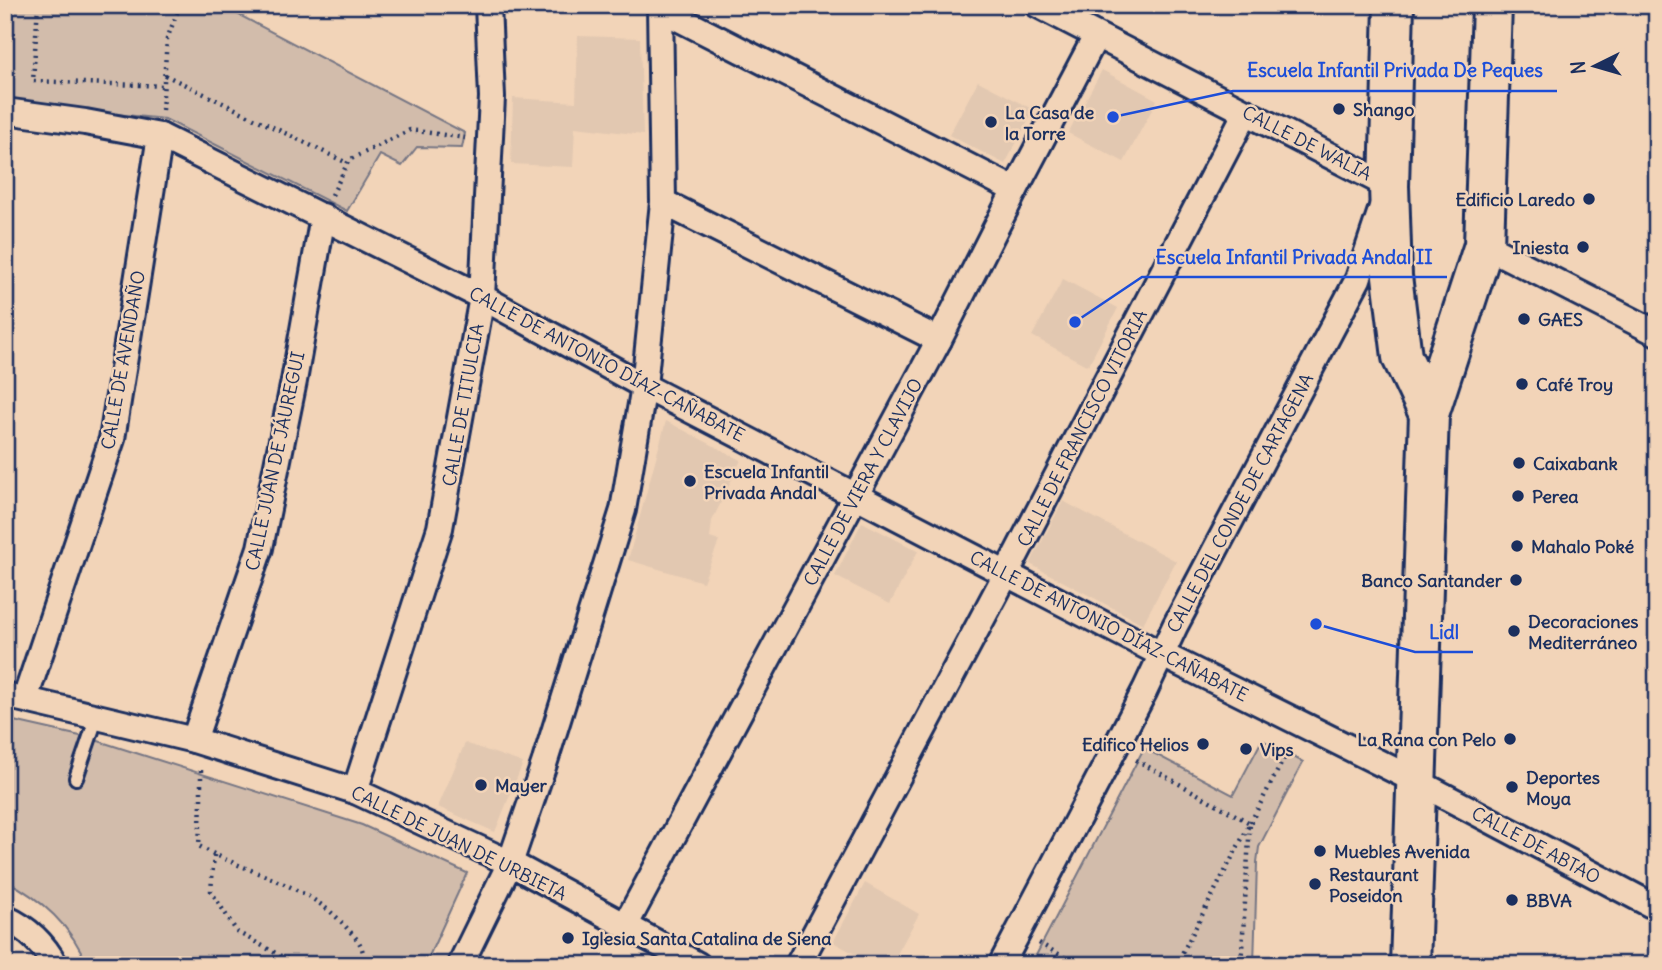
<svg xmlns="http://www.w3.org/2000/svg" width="1662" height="970" viewBox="0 0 1662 970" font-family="Delius,sans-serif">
  <rect width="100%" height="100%" fill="#f2d4b8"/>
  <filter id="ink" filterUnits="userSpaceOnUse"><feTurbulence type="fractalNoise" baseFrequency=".0143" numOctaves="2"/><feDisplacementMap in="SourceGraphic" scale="14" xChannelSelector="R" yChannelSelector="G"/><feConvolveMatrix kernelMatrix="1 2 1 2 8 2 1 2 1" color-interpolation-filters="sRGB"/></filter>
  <g filter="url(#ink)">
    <!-- built -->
    <g fill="#e2c8b1">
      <polygon points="578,36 640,38 643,135 575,127 573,167 511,164 513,98 576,102"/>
      <polygon points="1102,70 1157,100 1124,162 1068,133"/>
      <polygon points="978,81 1034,110 1005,164 949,135"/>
      <polygon points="1063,279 1118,308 1088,366 1032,336"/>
      <polygon points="666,421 741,460 712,521 710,538 719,541 703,582 628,560"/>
      <polygon points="1063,501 1176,561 1143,624 1030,564"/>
      <polygon points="862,522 918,551 890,604 835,576"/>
      <polygon points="465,743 523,763 495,832 438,807"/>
      <polygon points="865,883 919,914 891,965 875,965 833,942"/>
    </g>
    <!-- green -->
    <g fill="#d2bcab" stroke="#767684" stroke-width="2">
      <polygon points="5,5 220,5 465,133 462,148 417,147 402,166 380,155 347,211 165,119 5,103"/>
      <path d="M 5,719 L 89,738 L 362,825 L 467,873 L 425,965 L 87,965 C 73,927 40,898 5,880 Z"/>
      <polygon points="1262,740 1303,762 1259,847 1257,862 1254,965 1031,965 1144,748 1233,795"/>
    </g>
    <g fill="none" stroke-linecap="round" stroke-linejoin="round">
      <defs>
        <polyline id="lane" points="76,778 97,716"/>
        <g id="street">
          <polyline points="660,9 1015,190"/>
          <polyline points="5,111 85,122 160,136 482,297 644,386 1161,654 1416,781 1657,908"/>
          <polyline points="663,202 939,340"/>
          <polyline points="1484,245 1657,333"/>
          <polyline points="5,695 194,740 355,791 510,863 698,965"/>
          <polyline points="25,699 112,439 160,136"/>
          <polyline points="194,740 260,548 294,381 323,216"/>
          <polyline points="355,791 440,528 482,297 492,97 488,5"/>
          <path d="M 5,918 C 27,928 44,944 55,965"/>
          <polyline points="625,926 939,340 1015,190 1096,36"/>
          <polyline points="460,965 510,863 545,761 623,510 644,386 663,202 660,5"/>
          <polyline points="798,965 1006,574 1246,112"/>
          <polyline points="1001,965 1115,748 1145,690 1175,626 1358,279 1389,186 1038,5"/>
        </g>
        <g id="primary">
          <polyline points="1394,5 1389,186 1392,276 1402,357 1429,414"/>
          <polyline points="1410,965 1429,414 1484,245 1492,5"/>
        </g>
      </defs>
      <!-- lane casing -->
      <use href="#lane" stroke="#1b2f5e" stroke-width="18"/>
      <!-- street casing -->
      <use href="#street" stroke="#1b2f5e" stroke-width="30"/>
      <!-- primary casing -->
      <use href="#primary" stroke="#1b2f5e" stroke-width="44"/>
      <!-- path -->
      <g stroke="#1b2f5e" stroke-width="4.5" stroke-dasharray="2 5" stroke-linecap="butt">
        <polyline points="38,5 33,81 165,86"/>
        <polyline points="165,75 347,163"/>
        <polyline points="162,110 167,39 180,5"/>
        <polyline points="332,195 349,160 410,130 465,138"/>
        <polyline points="1136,760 1250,823 1241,965"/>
        <path d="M 201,770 L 201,803 L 199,846 C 247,874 308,883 346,927 C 350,932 357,938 360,944 C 363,950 364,958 367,965"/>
        <polyline points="214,855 211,891 237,932 281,956 301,965"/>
        <polyline points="1039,943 1078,965"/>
        <polyline points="1176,965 1290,747"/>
      </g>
      <!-- lane -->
      <use href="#lane" stroke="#f2d4b8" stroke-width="12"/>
      <!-- street -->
      <use href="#street" stroke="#f2d4b8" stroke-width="24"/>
      <!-- primary -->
      <use href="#primary" stroke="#f2d4b8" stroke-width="38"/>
    </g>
  </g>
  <!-- markers -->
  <g fill="#1b2f5e" stroke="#f2d4b8" stroke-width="2.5">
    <circle cx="1339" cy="109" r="7"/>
    <circle cx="991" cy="122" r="7"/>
    <circle cx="1589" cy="199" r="7"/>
    <circle cx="1583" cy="247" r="7"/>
    <circle cx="1524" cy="319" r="7"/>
    <circle cx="1522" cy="384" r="7"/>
    <circle cx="1519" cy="463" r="7"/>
    <circle cx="690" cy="481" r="7"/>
    <circle cx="1518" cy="496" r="7"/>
    <circle cx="1517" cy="546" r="7"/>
    <circle cx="1516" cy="580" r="7"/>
    <circle cx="1514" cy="631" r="7"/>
    <circle cx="1510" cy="739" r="7"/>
    <circle cx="1203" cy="744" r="7"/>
    <circle cx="1246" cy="749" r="7"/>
    <circle cx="481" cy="785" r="7"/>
    <circle cx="1512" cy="787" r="7"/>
    <circle cx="1320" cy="851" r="7"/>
    <circle cx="1315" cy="884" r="7"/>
    <circle cx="1512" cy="900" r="7"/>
    <circle cx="568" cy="938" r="7"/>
  </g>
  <g text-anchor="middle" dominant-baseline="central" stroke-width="5" stroke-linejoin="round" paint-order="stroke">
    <!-- poi labels -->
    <g font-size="18" font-weight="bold" fill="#1b2f5e" stroke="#f2d4b8" text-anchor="start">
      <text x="1353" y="109">Shango</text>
      <text x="1005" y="112">La Casa de<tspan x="1005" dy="21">la Torre</tspan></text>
      <text x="1575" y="199" text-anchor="end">Edificio Laredo</text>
      <text x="1569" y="247" text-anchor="end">Iniesta</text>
      <text x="1538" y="319">GAES</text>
      <text x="1536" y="384">Café Troy</text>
      <text x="1533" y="463">Caixabank</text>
      <text x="704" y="471">Escuela Infantil<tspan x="704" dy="21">Privada Andal</tspan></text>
      <text x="1532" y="496">Perea</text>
      <text x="1531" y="546">Mahalo Poké</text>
      <text x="1502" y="580" text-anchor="end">Banco Santander</text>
      <text x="1528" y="621">Decoraciones<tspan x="1528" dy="21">Mediterráneo</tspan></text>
      <text x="1496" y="739" text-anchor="end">La Rana con Pelo</text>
      <text x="1189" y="744" text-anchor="end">Edifico Helios</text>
      <text x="1260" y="749">Vips</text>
      <text x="1526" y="777">Deportes<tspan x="1526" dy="21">Moya</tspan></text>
      <text x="495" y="785">Mayer</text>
      <text x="1334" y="851">Muebles Avenida</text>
      <text x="1329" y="874">Restaurant<tspan x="1329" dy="21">Poseidon</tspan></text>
      <text x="1526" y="900">BBVA</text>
      <text x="582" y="938">Iglesia Santa Catalina de Siena</text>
    </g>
    <!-- street labels -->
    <g font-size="18" fill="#1b2f5e" stroke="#f2d4b8">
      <text transform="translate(1307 143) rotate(27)">CALLE DE WALIA</text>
      <text transform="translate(123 360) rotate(-80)">CALLE DE AVENDAÑO</text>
      <text transform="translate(607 364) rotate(28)">CALLE DE ANTONIO DÍAZ-CAÑABATE</text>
      <text transform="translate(463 405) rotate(-80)">CALLE DE TITULCIA</text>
      <text transform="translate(1082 428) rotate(-63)">CALLE DE FRANCISCO VITORIA</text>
      <text transform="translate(275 461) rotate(-78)">CALLE JUAN DE JÁUREGUI</text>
      <text transform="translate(863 482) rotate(-62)">CALLE DE VIERA Y CLAVIJO</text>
      <text transform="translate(1240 503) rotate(-62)">CALLE DEL CONDE DE CARTAGENA</text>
      <text transform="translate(1109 626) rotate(27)">CALLE DE ANTONIO DÍAZ-CAÑABATE</text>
      <text transform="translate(459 843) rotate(26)">CALLE DE JUAN DE URBIETA</text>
      <text transform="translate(1536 845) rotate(28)">CALLE DE ABTAO</text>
    </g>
  </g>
  <!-- callouts -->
  <path fill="none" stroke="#1d4ed8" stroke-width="2.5" d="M1113 117L1233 91H1557M1075 322L1142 277H1447M1316 624L1415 652H1473"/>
  <g fill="#1d4ed8" stroke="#f2d4b8" stroke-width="2.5">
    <circle cx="1113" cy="117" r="7"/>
    <circle cx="1075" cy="322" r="7"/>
    <circle cx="1316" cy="624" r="7"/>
  </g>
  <g font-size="19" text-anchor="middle" font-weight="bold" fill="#1d4ed8" stroke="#f2d4b8" stroke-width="5" stroke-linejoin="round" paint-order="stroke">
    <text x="1395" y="77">Escuela Infantil Privada De Peques</text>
    <text x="1294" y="264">Escuela Infantil Privada Andal II</text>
    <text x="1444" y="639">Lidl</text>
  </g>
  <!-- margin -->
  <rect width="1662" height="970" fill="none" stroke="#f2d4b8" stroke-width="28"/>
  <rect x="14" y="14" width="1634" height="942" fill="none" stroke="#1b2f5e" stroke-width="2.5" filter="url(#ink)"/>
  <!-- north arrow -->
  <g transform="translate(1595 66) rotate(265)" stroke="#f2d4b8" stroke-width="5" paint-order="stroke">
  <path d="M0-5L12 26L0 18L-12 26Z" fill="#1b2f5e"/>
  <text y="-10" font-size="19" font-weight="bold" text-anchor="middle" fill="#1b2f5e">N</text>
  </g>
</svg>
